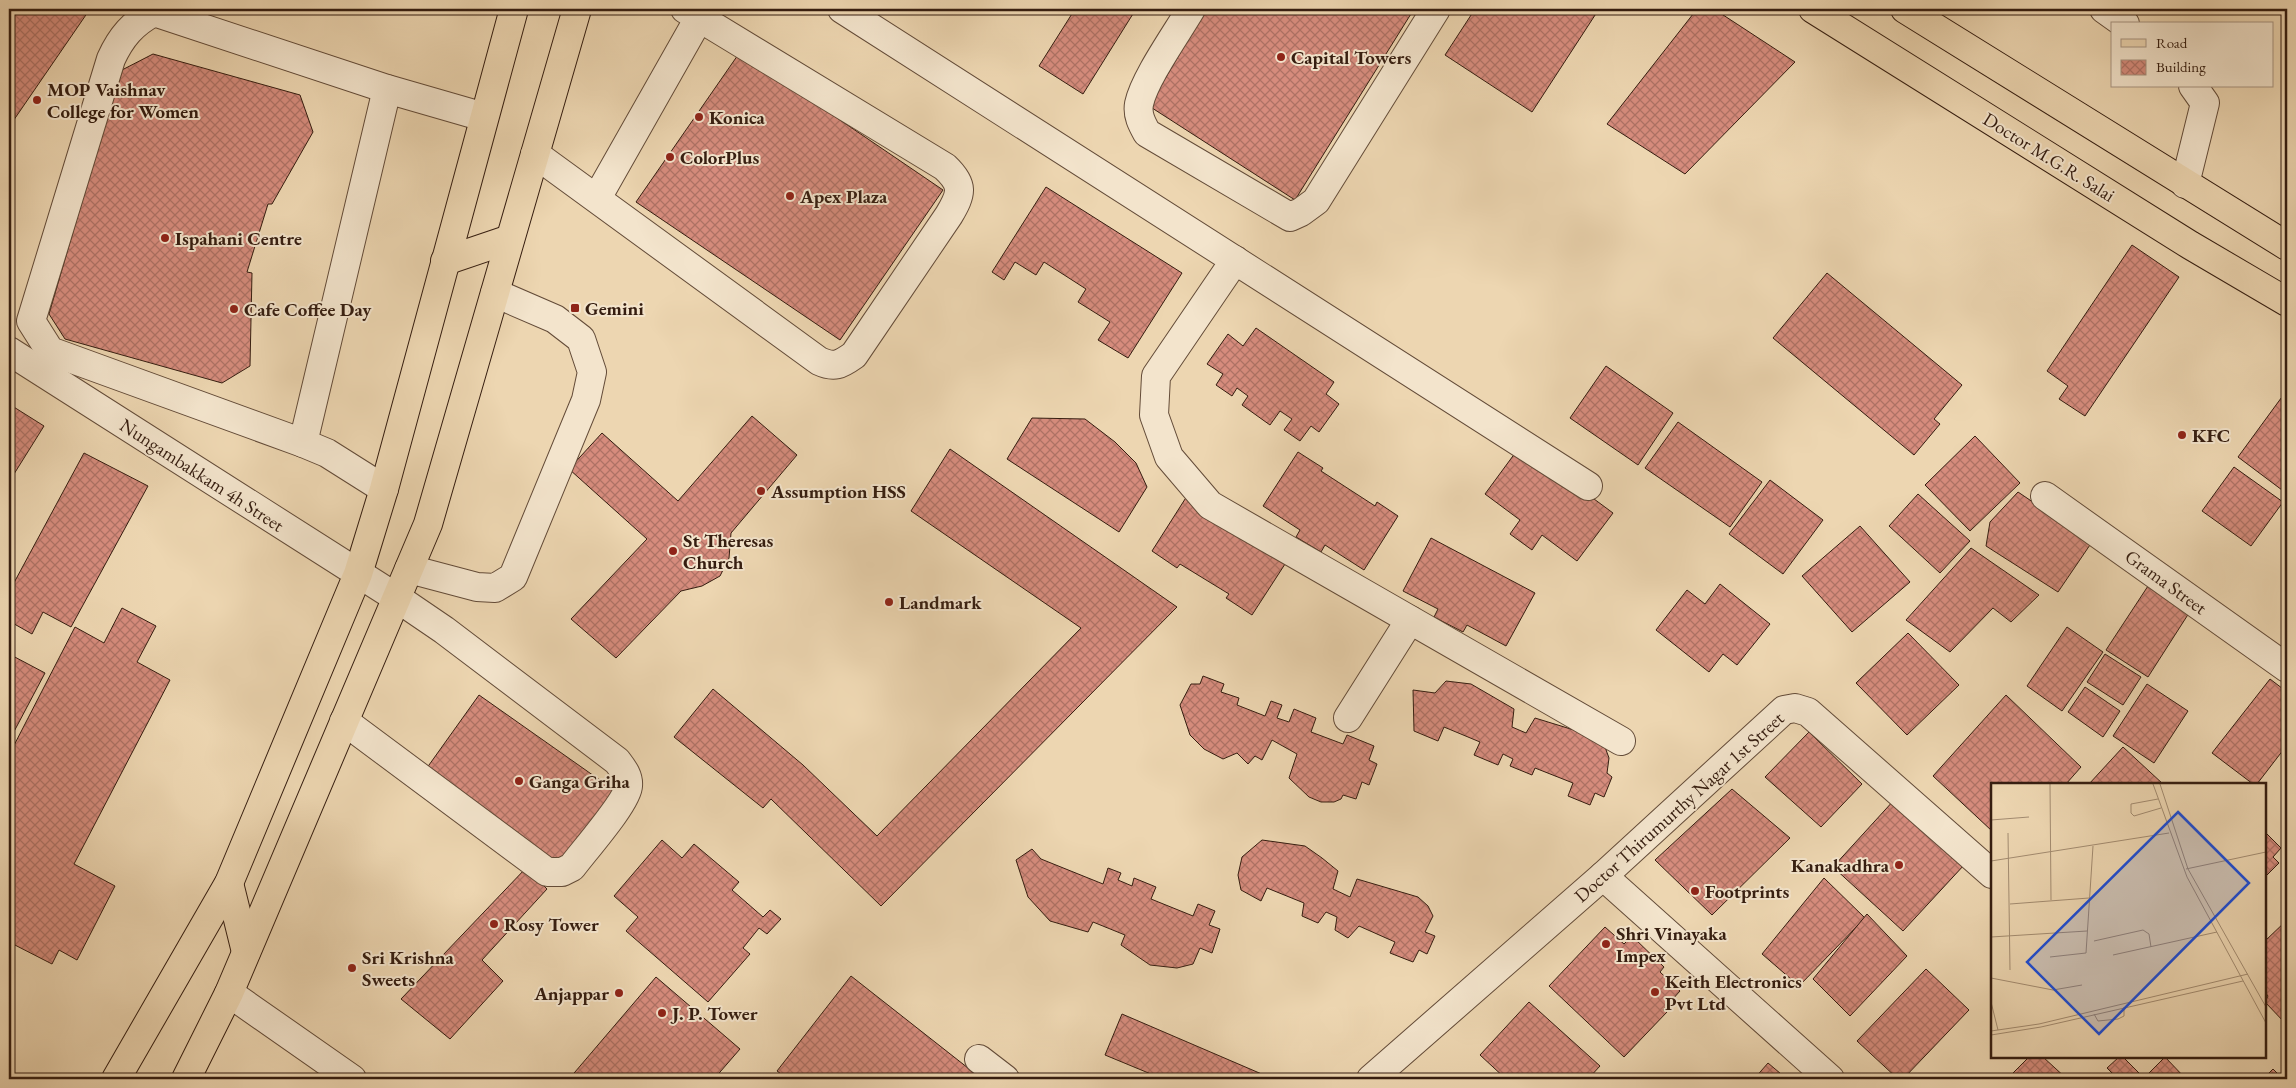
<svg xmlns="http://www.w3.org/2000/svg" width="2296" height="1088" viewBox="0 0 2296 1088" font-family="'EB Garamond',serif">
  <defs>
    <pattern id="building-cross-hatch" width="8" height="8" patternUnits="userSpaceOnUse" patternTransform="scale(1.25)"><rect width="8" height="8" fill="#d68c7d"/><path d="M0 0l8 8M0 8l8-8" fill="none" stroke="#ae7265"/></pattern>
  </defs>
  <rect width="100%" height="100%" fill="#edd6b1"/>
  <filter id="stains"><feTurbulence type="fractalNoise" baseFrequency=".004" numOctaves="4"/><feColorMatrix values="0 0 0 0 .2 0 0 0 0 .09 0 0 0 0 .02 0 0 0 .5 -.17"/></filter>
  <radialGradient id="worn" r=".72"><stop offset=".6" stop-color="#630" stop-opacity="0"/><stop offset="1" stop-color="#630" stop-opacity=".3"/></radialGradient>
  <!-- building -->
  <g fill="url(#building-cross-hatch)" stroke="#351d10">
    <polygon points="9,9 90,9 9,127"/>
    <polygon points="1075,9 1136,9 1083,94 1039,66"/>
    <polygon points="1206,9 1414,9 1295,200 1149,106"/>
    <polygon points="1475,9 1599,9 1532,112 1445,55"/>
    <polygon points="1697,9 1714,9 1795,62 1685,174 1607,124"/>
    <polygon points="2272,9 2287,9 2287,18"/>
    <polygon points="740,52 943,190 840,340 636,202"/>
    <polygon points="153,54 300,95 313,132 272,204 268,204 247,272 252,273 250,366 222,383 65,339 49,314 120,71"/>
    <polygon points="1046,187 1182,273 1128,358 1098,340 1110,322 1078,302 1086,289 1044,262 1036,275 1015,262 1004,280 992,272"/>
    <polygon points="2132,245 2179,277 2085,416 2059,399 2068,386 2047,371"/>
    <polygon points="1827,273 1962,385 1934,419 1940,424 1914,455 1773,338"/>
    <polygon points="1256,328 1334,382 1326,394 1339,404 1319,432 1311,426 1300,441 1284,430 1292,419 1280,411 1270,425 1242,405 1248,396 1237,388 1232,396 1216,385 1223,374 1207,364 1228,334 1243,346"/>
    <polygon points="1606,366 1673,413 1638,465 1570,418"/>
    <polygon points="2287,390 2287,483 2282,490 2238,457"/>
    <polygon points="9,404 44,426 9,482"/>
    <polygon points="752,416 797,455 731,533 729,558 720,576 702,586 681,591 616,658 571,619 647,539 569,469 602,433 678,501"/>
    <polygon points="1032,418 1085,419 1115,442 1136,463 1147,487 1119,532 1007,459"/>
    <polygon points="1678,422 1762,482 1730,527 1645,468"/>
    <polygon points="1975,436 2020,483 1970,531 1925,485"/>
    <polygon points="1521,445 1613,513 1577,561 1542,535 1532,550 1510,534 1520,520 1485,494"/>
    <polygon points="950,449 1177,607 881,906 771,799 763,808 674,737 713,689 803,765 877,836 1081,628 911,511"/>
    <polygon points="1298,452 1323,468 1321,471 1375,506 1377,502 1398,516 1364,570 1325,545 1321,552 1296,537 1300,530 1263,506"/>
    <polygon points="84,453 148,486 71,627 43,612 32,634 9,621 9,592"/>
    <polygon points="2234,467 2283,502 2251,546 2202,511"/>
    <polygon points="1770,480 1823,520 1783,574 1729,534"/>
    <polygon points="2018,492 2092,542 2058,592 1986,546 1990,522"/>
    <polygon points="1918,494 1970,541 1940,573 1889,526"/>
    <polygon points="1187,496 1287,561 1252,615 1226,598 1229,594 1180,564 1177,568 1152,551"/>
    <polygon points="1860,526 1910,582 1852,632 1802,576"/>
    <polygon points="1431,538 1535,593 1506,646 1467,625 1463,632 1434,617 1438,609 1403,591"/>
    <polygon points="1971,548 2039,595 2011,622 1993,608 1950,652 1906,620"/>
    <polygon points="1720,584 1770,624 1737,665 1723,654 1709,672 1656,630 1687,590 1705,604"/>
    <polygon points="2148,586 2189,613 2148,677 2106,650"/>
    <polygon points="122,608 156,626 137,662 170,680 74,864 115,886 77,960 59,950 52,964 9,942 9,755 75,627 104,643"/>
    <polygon points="2067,627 2103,652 2062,711 2027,686"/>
    <polygon points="1908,633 1959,685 1907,735 1856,683"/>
    <polygon points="2105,654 2141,677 2123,705 2087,682"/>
    <polygon points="11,655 45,673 9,741 9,659"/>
    <polygon points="1203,676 1224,684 1221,692 1239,698 1237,705 1265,716 1271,701 1282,705 1277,718 1289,722 1294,709 1316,718 1311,732 1343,744 1347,735 1374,746 1369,760 1377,764 1369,785 1362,782 1356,799 1343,795 1341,799 1334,802 1321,802 1309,797 1289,778 1297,754 1272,740 1262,760 1255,756 1248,764 1237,753 1223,759 1204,749 1190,735 1180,705 1191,684 1200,684"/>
    <polygon points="2270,679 2287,692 2287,745 2257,784 2253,784 2212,753"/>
    <polygon points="1446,681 1471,684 1514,709 1512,727 1526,733 1535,718 1574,730 1605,747 1609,758 1607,773 1612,777 1604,797 1595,793 1590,805 1568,796 1573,783 1535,768 1532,775 1510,766 1513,759 1503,754 1498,765 1474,755 1480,742 1444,727 1438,741 1414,731 1413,690 1435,693"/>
    <polygon points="2147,684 2188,711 2154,763 2113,736"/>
    <polygon points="2085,687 2120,711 2103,737 2068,712"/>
    <polygon points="479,695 614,790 559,867 424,772"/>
    <polygon points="2006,695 2081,767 2066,784 1992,784 1992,831 1933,776"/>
    <polygon points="1809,732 1862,784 1821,827 1765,777"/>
    <polygon points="2123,747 2163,784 2089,784"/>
    <polygon points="1732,789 1790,838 1712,915 1655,860"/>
    <polygon points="1895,799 1965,864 1903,931 1833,867"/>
    <polygon points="2265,832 2281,848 2273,857 2279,863 2265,877"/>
    <polygon points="662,840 682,858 694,844 739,882 732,890 763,917 770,910 781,919 767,934 759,928 743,948 750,954 708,1002 626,931 638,917 614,896"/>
    <polygon points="1262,840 1305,846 1322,858 1338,871 1333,889 1350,897 1357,879 1418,897 1428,906 1433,916 1425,932 1435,936 1427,954 1419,950 1413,962 1390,953 1395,942 1359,926 1348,938 1335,930 1337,917 1326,912 1318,923 1302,916 1304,903 1267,888 1261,901 1241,890 1238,875 1242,857"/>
    <polygon points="1032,849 1041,859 1103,884 1108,868 1121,873 1118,880 1132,886 1134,878 1156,887 1151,899 1193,916 1198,904 1215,911 1209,925 1220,929 1212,953 1200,948 1193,964 1177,968 1150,965 1121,945 1125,935 1093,922 1088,932 1050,921 1028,897 1016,860"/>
    <polygon points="526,868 547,889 482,960 503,981 450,1039 401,999"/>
    <polygon points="1824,878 1865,918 1799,986 1762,954"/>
    <polygon points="1867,914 1907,956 1850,1016 1813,979"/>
    <polygon points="2287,920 2287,1021 2285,1023 2265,1002 2268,996 2265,992 2265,941"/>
    <polygon points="1605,927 1624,944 1632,936 1664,967 1660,972 1680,991 1663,1010 1667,1012 1624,1057 1549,986"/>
    <polygon points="1926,969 1969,1010 1903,1079 1898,1079 1857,1041"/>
    <polygon points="851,976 982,1079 788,1079 777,1071"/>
    <polygon points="656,977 740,1049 714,1079 569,1079"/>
    <polygon points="1529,1002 1600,1066 1588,1079 1506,1079 1480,1055"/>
    <polygon points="1122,1014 1264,1075 1262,1079 1163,1079 1105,1055"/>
    <polygon points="2029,1057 2043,1057 2067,1079 2007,1079"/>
    <polygon points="2119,1057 2123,1057 2144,1078 2165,1057 2186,1079 2118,1079 2107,1068"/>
    <polygon points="1768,1063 1787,1079 1754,1079"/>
    <polygon points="2273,1069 2283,1079 2263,1079"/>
  </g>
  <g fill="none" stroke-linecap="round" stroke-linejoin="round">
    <defs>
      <g id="minor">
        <polyline points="842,9 1588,486"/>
        <path d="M 1191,9 C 1177,33 1144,79 1139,104 C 1137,115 1142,124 1147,133 L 1290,217 L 1301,212 L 1316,201 L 1436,9"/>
        <polyline points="2104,9 2125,24"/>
        <path d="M 535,154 L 819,361 C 834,368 840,365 854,355 L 949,215 C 962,193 964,185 945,167 L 685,9"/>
        <polyline points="2185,184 2205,103 2193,86"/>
        <polyline points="597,198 699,18"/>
        <polyline points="1235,260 1156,376 1154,415 1169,457 1210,505 1621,741"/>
        <path d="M 9,351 L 397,598 L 444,630 L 617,761 C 623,769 629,776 628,786 C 628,801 583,852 572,867 L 562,872 L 547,872 L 344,721"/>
        <path d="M 303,443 L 50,351 L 31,321 L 111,59 C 121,37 133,23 154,12 L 387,89 L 484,117"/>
        <polyline points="384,489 327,453 303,443 387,89"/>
        <polyline points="2045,496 2287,668"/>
        <polyline points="409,569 477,587 495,588 513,577 586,400 592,372 581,339 555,319 495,293"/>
        <polyline points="1348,718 1410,620"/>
        <polyline points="1603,876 1830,1079"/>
        <polyline points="229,993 352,1079"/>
        <polyline points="979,1059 1005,1079"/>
        <polyline points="1371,1079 1603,876 1784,710 1795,708 1808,712 1992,874"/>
      </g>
      <g id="major">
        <polyline points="1813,9 2190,245 2287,302"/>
        <polyline points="1905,9 2287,246"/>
        <polyline points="445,261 510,239"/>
        <polyline points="229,883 246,952"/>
        <polyline points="116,1079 229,883 358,574 384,489 514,9"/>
        <polyline points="186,1079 229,993 428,524 577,9"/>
      </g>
    </defs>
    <!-- minor casing -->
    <use href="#minor" stroke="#634b38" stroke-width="30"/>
    <!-- major casing -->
    <use href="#major" stroke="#351d10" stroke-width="30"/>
    <!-- minor -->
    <use href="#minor" stroke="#f3e4cc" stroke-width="28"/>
    <!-- major -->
    <use href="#major" stroke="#edd6b1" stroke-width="28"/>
  </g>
  <!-- markers -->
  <g fill="#8f2418" stroke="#f3e4cc" stroke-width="2">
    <circle cx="1281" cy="57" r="5"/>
    <circle cx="37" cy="100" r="5"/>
    <circle cx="699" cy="117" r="5"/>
    <circle cx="670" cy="157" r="5"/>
    <circle cx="790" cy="196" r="5"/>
    <circle cx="165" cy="238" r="5"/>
    <rect x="570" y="303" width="10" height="10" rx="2.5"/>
    <circle cx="234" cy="309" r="5"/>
    <circle cx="2182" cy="435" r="5"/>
    <circle cx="761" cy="491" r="5"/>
    <circle cx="673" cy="551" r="5"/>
    <circle cx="889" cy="602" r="5"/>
    <circle cx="519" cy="781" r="5"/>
    <circle cx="1899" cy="865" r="5"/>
    <circle cx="1695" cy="891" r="5"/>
    <circle cx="494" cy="924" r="5"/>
    <circle cx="1606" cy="944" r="5"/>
    <circle cx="352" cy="968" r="5"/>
    <circle cx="1655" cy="992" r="5"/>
    <circle cx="619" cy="993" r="5"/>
    <circle cx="662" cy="1013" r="5"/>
  </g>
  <g text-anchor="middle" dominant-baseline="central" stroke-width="4" stroke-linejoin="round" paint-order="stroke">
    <!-- poi labels -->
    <g font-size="19" font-weight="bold" fill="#351d10" stroke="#f3e4cc" text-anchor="start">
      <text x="1291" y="57">Capital Towers</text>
      <text x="47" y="89">MOP Vaishnav<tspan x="47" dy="22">College for Women</tspan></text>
      <text x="709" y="117">Konica</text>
      <text x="680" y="157">ColorPlus</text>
      <text x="800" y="196">Apex Plaza</text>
      <text x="175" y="238">Ispahani Centre</text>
      <text x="585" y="308">Gemini</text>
      <text x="244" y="309">Cafe Coffee Day</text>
      <text x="2192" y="435">KFC</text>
      <text x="771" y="491">Assumption HSS</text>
      <text x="683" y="540">St Theresas<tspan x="683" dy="22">Church</tspan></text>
      <text x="899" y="602">Landmark</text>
      <text x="529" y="781">Ganga Griha</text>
      <text x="1889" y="865" text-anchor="end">Kanakadhra</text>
      <text x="1705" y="891">Footprints</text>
      <text x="504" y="924">Rosy Tower</text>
      <text x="1616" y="933">Shri Vinayaka<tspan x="1616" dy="22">Impex</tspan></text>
      <text x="362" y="957">Sri Krishna<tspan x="362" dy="22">Sweets</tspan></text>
      <text x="1665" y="981">Keith Electronics<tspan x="1665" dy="22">Pvt Ltd</tspan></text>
      <text x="609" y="993" text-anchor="end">Anjappar</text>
      <text x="672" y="1013">J. P. Tower</text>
    </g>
    <!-- street labels -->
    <g font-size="19" fill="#351d10" stroke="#f3e4cc">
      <text transform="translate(2049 157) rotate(32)">Doctor M.G.R. Salai</text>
      <text transform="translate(202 475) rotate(33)">Nungambakkam 4h Street</text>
      <text transform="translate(2166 582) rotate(36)">Grama Street</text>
      <text transform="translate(1679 807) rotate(-42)">Doctor Thirumurthy Nagar 1st Street</text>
    </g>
  </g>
  <!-- overview -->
  <g transform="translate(1991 783)">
    <rect width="275" height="275" fill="#edd6b1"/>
    <path fill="none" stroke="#a38c71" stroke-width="1" d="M 59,1 L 60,117M 162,1 L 196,94 L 275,240M 169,1 L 197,86 L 275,224M 167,16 L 140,21 L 140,30 L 143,33 L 170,25M 0,37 L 38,34M 17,50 L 19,187M 0,78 L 178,50M 195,86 L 275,69M 19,121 L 98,115M 0,154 L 96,148M 103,158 L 152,147 L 158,151 L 160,164M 122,172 L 226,149M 59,174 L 95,170 L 102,63M 0,195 L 62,207 L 91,202M 0,219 L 7,247M 103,231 L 107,238 L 127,236 L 133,233 L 133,224M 0,248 L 48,241 L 257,191M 0,252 L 50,244 L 252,198"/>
    <path fill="#1d4ed8" fill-opacity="0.15" stroke="#1d4ed8" stroke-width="2.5" d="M 187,29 L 258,100 L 108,251 L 36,179 Z"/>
    <rect width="275" height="275" fill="none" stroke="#351d10" stroke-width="2.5"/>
  </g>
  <!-- margin -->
  <rect width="2296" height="1088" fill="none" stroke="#edd6b1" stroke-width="30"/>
  <rect x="10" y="10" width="2276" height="1068" fill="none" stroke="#351d10" stroke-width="2.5"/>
  <rect x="15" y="15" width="2266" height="1058" fill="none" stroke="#351d10"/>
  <!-- legend -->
  <rect x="2111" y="22" width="162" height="65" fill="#f3e4cc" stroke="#a79481"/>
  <rect x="2121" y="39" width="25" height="8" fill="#edd6b1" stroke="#a79481"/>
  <text x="2156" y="48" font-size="15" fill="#351d10">Road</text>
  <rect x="2121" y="60" width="25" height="15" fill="url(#building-cross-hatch)" stroke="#a79481"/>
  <text x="2156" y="72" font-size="15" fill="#351d10">Building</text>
  <rect width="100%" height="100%" filter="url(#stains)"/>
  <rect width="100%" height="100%" fill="url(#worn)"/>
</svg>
